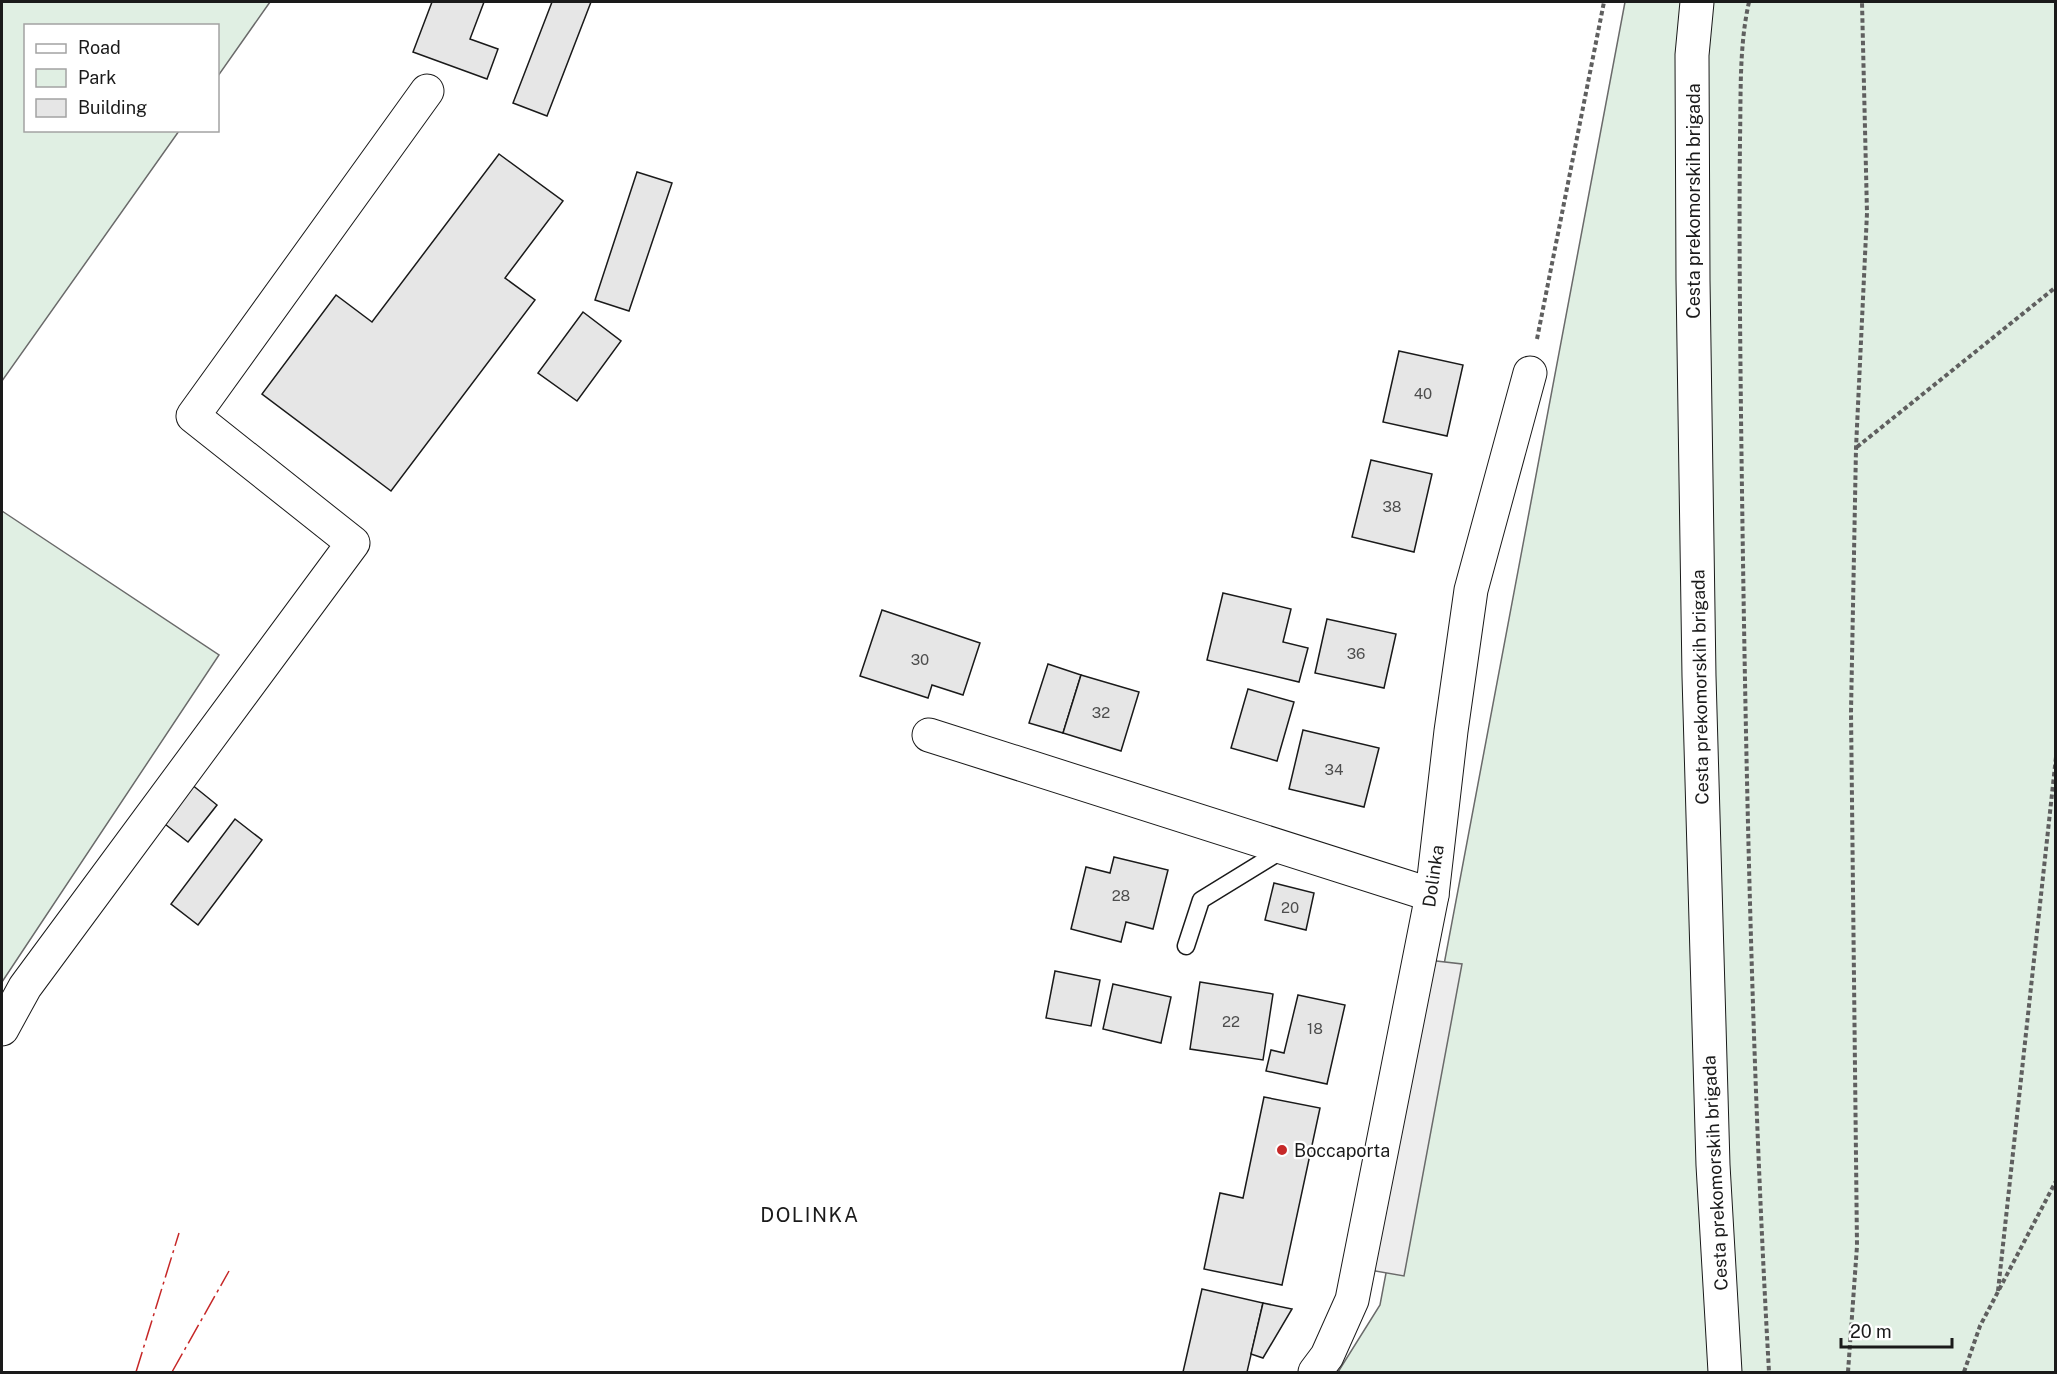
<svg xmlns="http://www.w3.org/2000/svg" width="2057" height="1374" viewBox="0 0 2057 1374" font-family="'Public Sans',sans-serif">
  <rect width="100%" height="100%" fill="#fff"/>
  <!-- green -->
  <g fill="#e0efe3" stroke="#6a6a6a" stroke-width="1.5">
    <polygon points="2,2 270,2 218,76 218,26 26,26 26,130 179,131 2,381"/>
    <polygon points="1625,2 2055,2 2055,1372 1338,1372 1380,1305"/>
    <polygon points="2,511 219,655 2,982"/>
  </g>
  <!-- parking -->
  <polygon fill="#ededed" stroke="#6a6a6a" stroke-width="1.5" points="1419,959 1462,964 1404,1276 1358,1268"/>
  <!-- building -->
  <g fill="#e6e6e6" stroke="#1a1a1a" stroke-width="1.5">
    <polygon points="432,2 484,2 470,39 498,49 487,79 413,52"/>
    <polygon points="552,2 591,2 547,116 513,103"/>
    <polygon points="499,154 563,201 505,278 535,300 391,491 262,394 336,295 372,322"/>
    <polygon points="637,172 672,183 629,311 595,300"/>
    <polygon points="583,312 621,341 577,401 538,373"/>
    <polygon points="1399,351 1463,365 1447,436 1383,422"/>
    <polygon points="1371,460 1432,474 1414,552 1352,537"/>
    <polygon points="1223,593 1291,609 1283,642 1308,648 1299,682 1207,660"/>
    <polygon points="882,610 980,643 963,695 932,685 928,698 860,676"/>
    <polygon points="1327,619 1396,634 1384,688 1315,673"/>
    <polygon points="1048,664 1081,675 1063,733 1029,723"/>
    <polygon points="1081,675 1139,692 1121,751 1063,733"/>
    <polygon points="1248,689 1294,702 1277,761 1231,748"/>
    <polygon points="1303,730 1379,748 1364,807 1289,789"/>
    <polygon points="191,784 217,805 188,842 161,821"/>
    <polygon points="235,819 262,840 198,925 171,904"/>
    <polygon points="1114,857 1168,870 1153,929 1126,922 1121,942 1071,929 1086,867 1110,873"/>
    <polygon points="1274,883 1314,893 1306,930 1265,920"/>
    <polygon points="1055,971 1100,980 1091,1026 1046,1018"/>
    <polygon points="1200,982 1273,994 1263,1060 1190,1049"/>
    <polygon points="1113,984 1171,997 1161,1043 1103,1029"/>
    <polygon points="1298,995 1345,1005 1327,1084 1266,1071 1271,1050 1284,1053"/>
    <polygon points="1264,1097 1320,1108 1282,1285 1204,1269 1220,1193 1243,1198"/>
    <polygon points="1202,1289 1263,1303 1247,1372 1183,1372"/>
    <polygon points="1263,1303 1292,1309 1263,1358 1251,1354"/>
  </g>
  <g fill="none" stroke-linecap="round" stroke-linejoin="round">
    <defs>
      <polyline id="lane" points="1186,946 1201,900 1284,849"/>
      <g id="street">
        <polyline points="929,735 1432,895"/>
        <polyline points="2,1029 25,987 353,543 193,416 427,91"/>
        <polyline points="1315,1372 1327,1356 1352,1300 1432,895 1451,731 1471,590 1530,373"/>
      </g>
      <polyline id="secondary" points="1697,2 1692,55 1693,280 1699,676 1713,1165 1725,1372"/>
    </defs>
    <!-- lane casing -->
    <use href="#lane" stroke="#1a1a1a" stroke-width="19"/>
    <!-- street casing -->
    <use href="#street" stroke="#1a1a1a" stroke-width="35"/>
    <!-- secondary casing -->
    <use href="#secondary" stroke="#1a1a1a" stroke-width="35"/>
    <!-- path -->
    <g stroke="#5f5f5f" stroke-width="4" stroke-dasharray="4.5 3" stroke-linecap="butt">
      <path d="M 1749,2 C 1739,46 1741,94 1740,139 C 1739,231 1740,323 1741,415 C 1745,734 1751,1054 1769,1372"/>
      <polyline points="1537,339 1604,2"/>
      <polyline points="1857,447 2056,287"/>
      <polyline points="1998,1291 2056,757"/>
      <polyline points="1848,1372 1857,1246 1851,712 1856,448 1867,213 1862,2"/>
      <polyline points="1964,1372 1980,1326 2056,1181"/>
    </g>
    <!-- lane -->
    <use href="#lane" stroke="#fff" stroke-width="16"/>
    <!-- street -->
    <use href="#street" stroke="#fff" stroke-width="33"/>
    <!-- secondary -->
    <use href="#secondary" stroke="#fff" stroke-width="33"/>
    <!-- power -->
    <g stroke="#c62828" stroke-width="1.5" stroke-dasharray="21 4.5 3 4.5" stroke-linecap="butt">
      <polyline points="136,1372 179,1233"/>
      <polyline points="172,1372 229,1271"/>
    </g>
  </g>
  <!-- markers -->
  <circle fill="#c62828" stroke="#fff" stroke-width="2" cx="1282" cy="1150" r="6"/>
  <g text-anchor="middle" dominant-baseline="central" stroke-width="4.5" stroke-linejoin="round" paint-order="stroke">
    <!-- number labels -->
    <g font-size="15" fill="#4d4d4d">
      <text x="1423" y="393">40</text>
      <text x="1392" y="506">38</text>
      <text x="1356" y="653">36</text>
      <text x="920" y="659">30</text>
      <text x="1101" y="712">32</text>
      <text x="1334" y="769">34</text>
      <text x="1121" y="895">28</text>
      <text x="1290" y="907">20</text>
      <text x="1231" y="1021">22</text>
      <text x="1315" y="1028">18</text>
    </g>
    <!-- street labels -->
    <g font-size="18" fill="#1a1a1a" stroke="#fff">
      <text transform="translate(1693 201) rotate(-90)">Cesta prekomorskih brigada</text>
      <text transform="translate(1700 687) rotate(-91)">Cesta prekomorskih brigada</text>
      <text transform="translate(1433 876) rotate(-82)">Dolinka</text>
      <text transform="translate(1715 1173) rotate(-93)">Cesta prekomorskih brigada</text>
    </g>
    <!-- poi labels -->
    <g font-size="18" fill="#1a1a1a" stroke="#fff" text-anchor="start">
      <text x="1294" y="1150">Boccaporta</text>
    </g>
    <!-- neighbourhood labels -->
    <g font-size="20" letter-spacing="1.5" fill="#1a1a1a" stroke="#fff">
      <text x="810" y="1215">DOLINKA</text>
    </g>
  </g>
  <!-- border -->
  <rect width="2057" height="1374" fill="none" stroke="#1a1a1a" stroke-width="6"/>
  <!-- legend -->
  <rect x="24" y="24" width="195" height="108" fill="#ffffff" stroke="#a3a3a3" stroke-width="1.5"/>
  <rect x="36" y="44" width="30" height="9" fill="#ffffff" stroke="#a3a3a3" stroke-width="1.5"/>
  <text x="78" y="54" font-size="18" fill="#1a1a1a">Road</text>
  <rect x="36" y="69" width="30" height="18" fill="#e0efe3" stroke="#a3a3a3" stroke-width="1.5"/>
  <text x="78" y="84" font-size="18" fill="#1a1a1a">Park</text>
  <rect x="36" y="99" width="30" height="18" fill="#e6e6e6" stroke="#a3a3a3" stroke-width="1.5"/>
  <text x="78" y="114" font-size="18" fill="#1a1a1a">Building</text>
  <!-- scale -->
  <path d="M1841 1338v9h111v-9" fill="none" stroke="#1a1a1a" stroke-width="3"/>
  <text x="1850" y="1338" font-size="18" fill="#1a1a1a" stroke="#ffffff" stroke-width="4.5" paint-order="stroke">20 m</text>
</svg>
